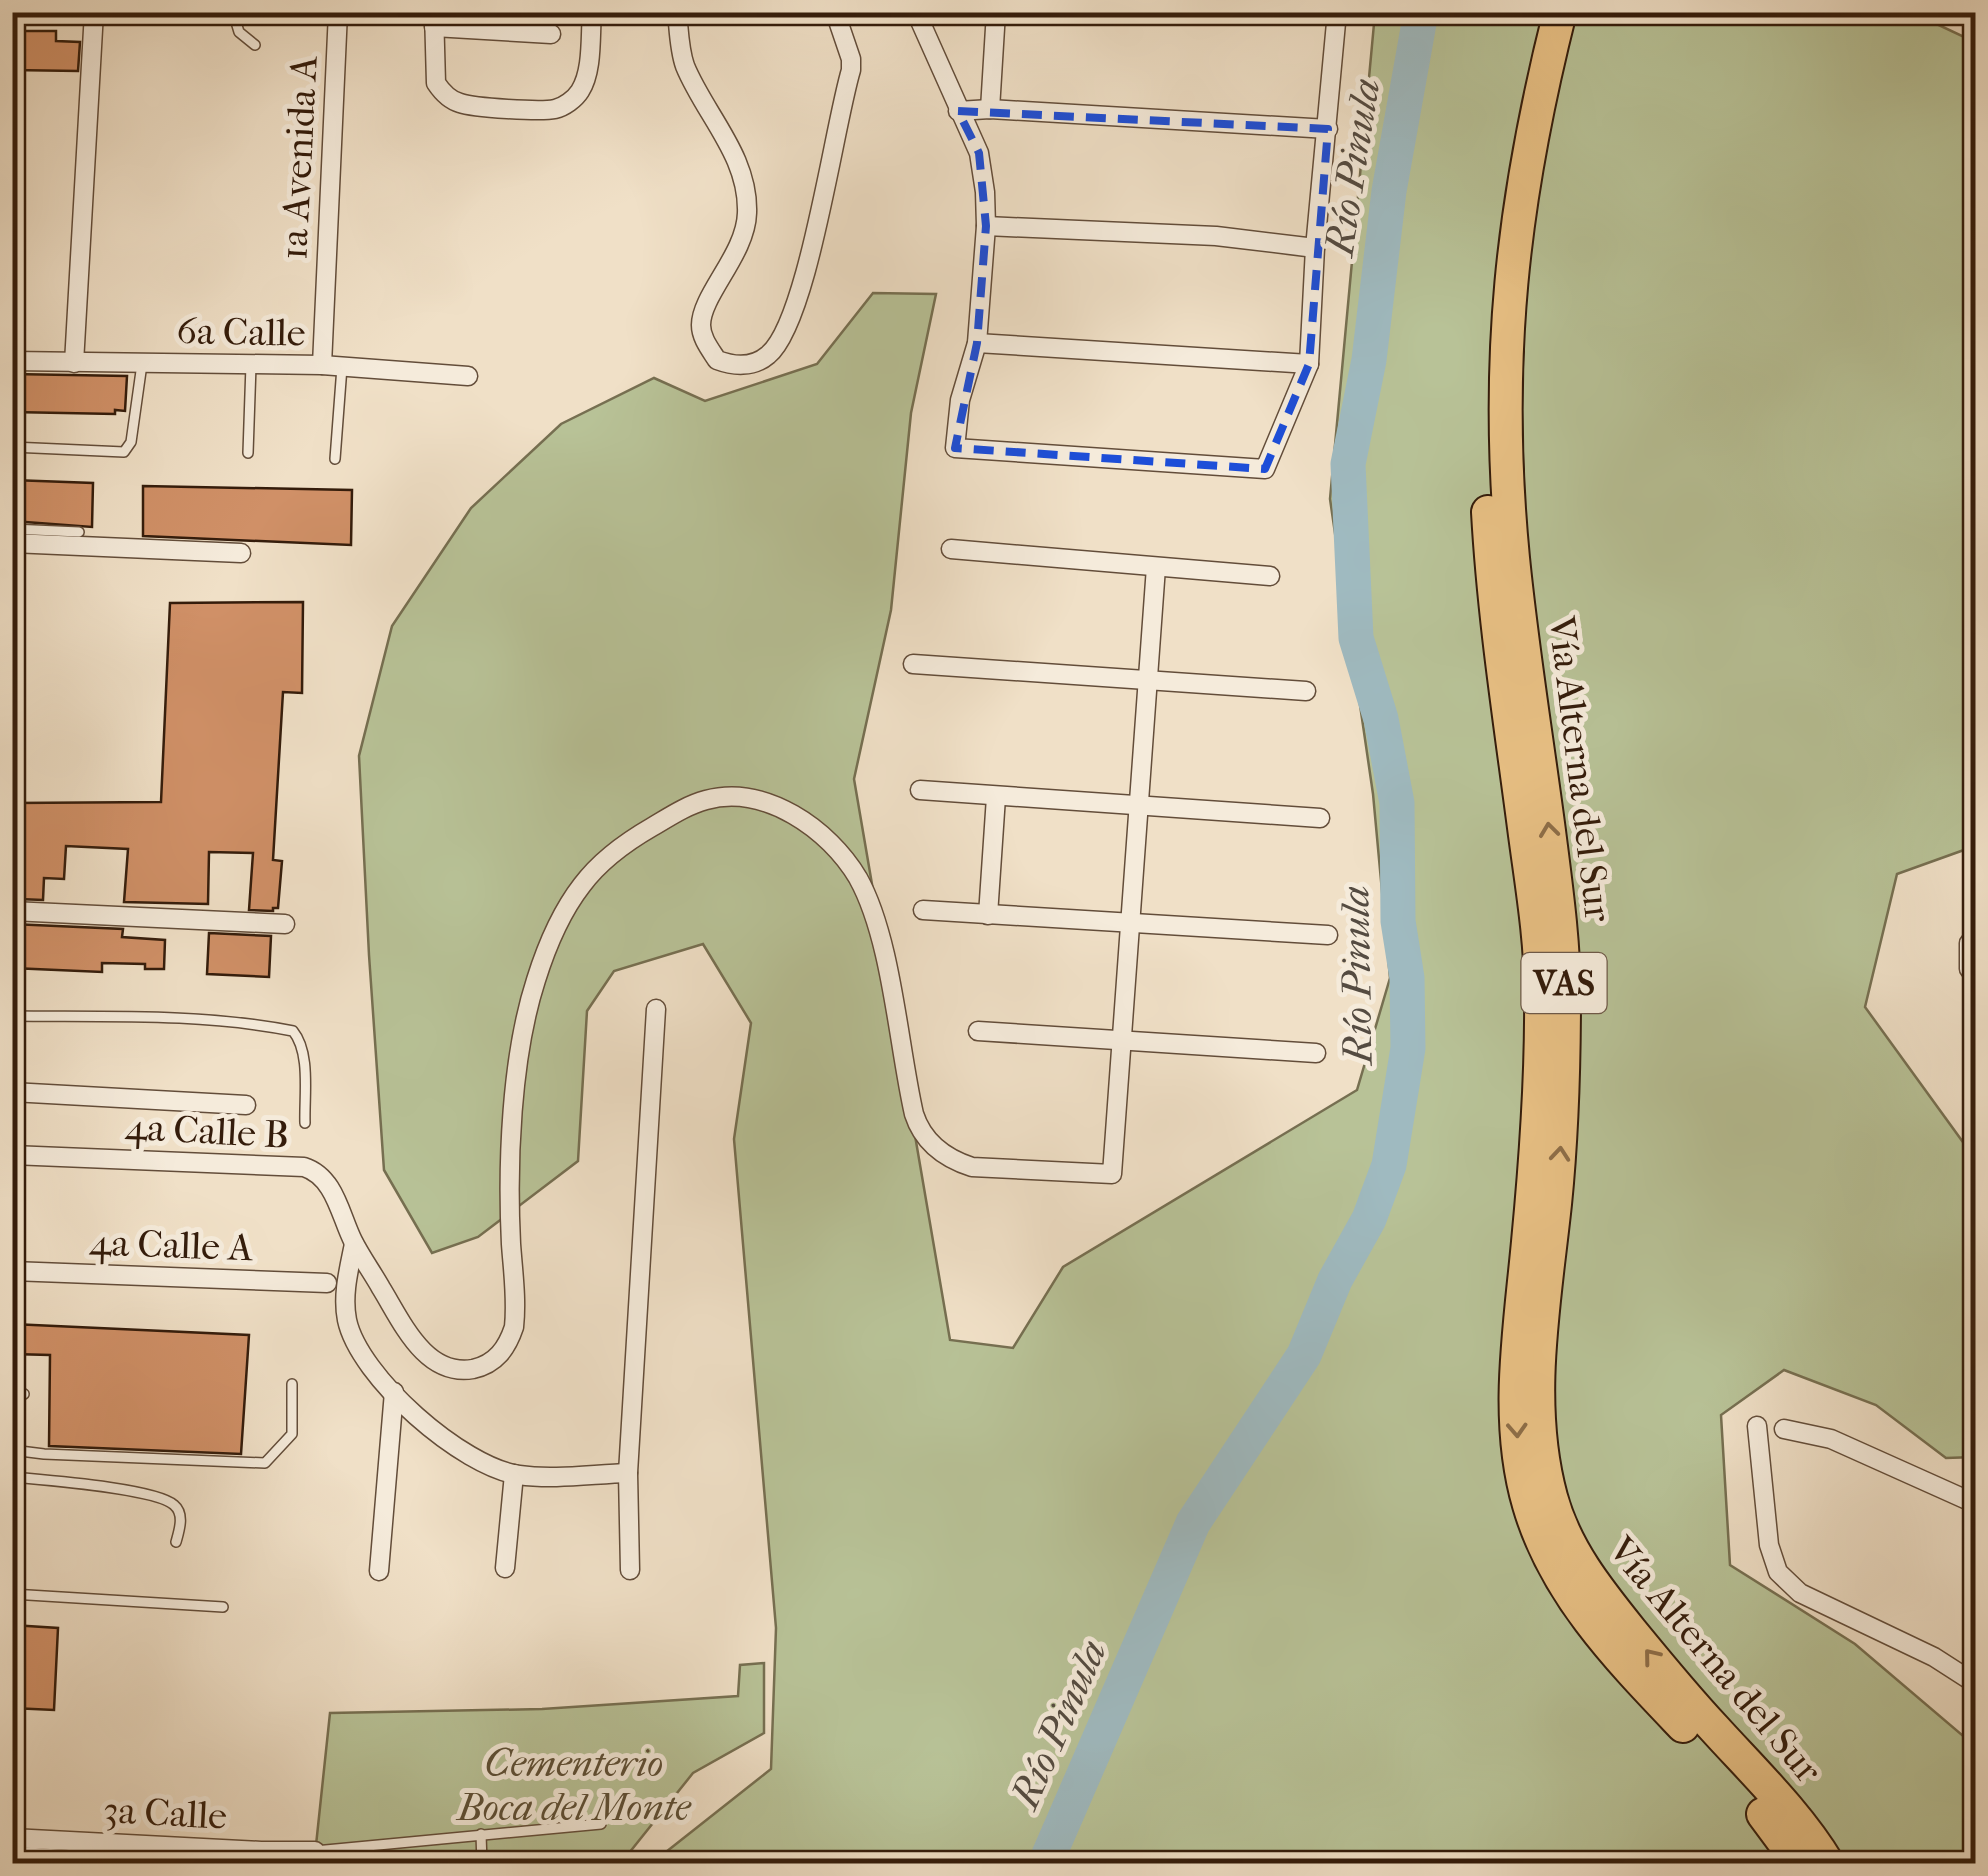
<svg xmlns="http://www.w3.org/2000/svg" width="1988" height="1876" viewBox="0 0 1988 1876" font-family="'IM FELL French Canon',serif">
  <rect width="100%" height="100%" fill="#f0e0c7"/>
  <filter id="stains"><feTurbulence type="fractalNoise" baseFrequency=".002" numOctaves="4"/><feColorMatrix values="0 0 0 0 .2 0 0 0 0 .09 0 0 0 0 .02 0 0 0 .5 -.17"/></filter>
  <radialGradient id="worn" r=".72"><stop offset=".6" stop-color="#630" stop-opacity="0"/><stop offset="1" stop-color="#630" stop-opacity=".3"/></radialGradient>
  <!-- green -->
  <g fill="#b8c297" stroke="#766f51" stroke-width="2.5">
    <polygon points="1911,12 1975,42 1975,846 1897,874 1865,1007 1973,1156 1975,1457 1946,1458 1876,1405 1784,1370 1721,1415 1730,1565 1855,1644 1975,1746 1975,1863 652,1863 771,1769 776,1628 734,1139 751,1023 703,944 614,971 587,1011 578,1161 478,1237 432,1253 384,1170 369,955 359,756 392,626 471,508 561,424 654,378 705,401 817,364 873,293 936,294 911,413 891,610 854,779 950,1340 1013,1348 1063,1267 1357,1090 1390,978 1373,794 1330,499 1375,13"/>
    <polygon points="764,1663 764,1733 693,1773 621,1863 314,1864 330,1713 542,1709 738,1696 740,1665"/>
  </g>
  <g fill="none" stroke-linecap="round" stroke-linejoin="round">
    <!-- river -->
    <polyline stroke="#9fbac0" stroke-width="35" points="1045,1864 1193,1523 1304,1355 1335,1280 1369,1219 1389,1165 1408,1048 1407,978 1398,921 1397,803 1381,719 1356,638 1348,464 1369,360 1389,191 1421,12"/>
  </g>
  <!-- building -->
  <g fill="#d09067" stroke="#341c0b" stroke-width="2.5">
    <polygon points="12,31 56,31 56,41 80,42 78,71 12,70"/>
    <polygon points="12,374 127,376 125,411 115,410 115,414 12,412"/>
    <polygon points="12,480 93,483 92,527 12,521"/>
    <polygon points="143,486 352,490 351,545 143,536"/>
    <polygon points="303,602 302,693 283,692 273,860 282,861 278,908 273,908 273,911 249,910 253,853 209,852 208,904 124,902 128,849 66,846 64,879 44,878 43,900 19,899 23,844 12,844 12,803 161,802 170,603"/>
    <polygon points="12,924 123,929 122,937 165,940 164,969 145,969 145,964 102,963 102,972 12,968"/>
    <polygon points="209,933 271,936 269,977 207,974"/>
    <polygon points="12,1324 249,1335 241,1454 49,1446 50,1355 12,1354"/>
    <polygon points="12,1625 58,1628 54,1710 12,1708"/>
  </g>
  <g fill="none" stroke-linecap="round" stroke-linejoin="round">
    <defs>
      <g id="lane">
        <polyline points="233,12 239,32 255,45"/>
        <polyline points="12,447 124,452 131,442 142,364"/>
        <polyline points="248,453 251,365"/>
        <polyline points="335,459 342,367"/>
        <polyline points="12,529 79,532"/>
        <path d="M 12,1016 C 105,1017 202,1013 293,1031 C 311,1053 304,1096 305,1123"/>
        <polyline points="12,1395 24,1394"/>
        <polyline points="12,1450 44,1454 265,1463 292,1434 292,1384"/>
        <path d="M 12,1477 C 42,1480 155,1488 174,1505 C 185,1514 179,1531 176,1542"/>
        <polyline points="12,1594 223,1607"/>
        <polyline points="481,1834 482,1864"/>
        <polyline points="12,1851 214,1864"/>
        <polyline points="315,1851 601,1824"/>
      </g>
      <g id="street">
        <path d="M 434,12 L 436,83 C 442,92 449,100 460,103 C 474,108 541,112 555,109 C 564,107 575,99 580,91 C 593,71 590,36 592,12"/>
        <path d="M 677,12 C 679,30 679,49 685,66 C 705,115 749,156 747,213 C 746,254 701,295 701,325 C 701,338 710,349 717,360 C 733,366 753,368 768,355 C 808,322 834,126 851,70 L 851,59 L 835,12"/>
        <polyline points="916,12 979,153 985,192 986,226 977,343 960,400 955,448 1265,469 1309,364 1315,248 1337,12"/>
        <polyline points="1255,12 1337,15"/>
        <polyline points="434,27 551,34"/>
        <polyline points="990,109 996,12"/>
        <polyline points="958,111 990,109 1328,129"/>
        <polyline points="986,226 1216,236 1315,248"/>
        <polyline points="977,343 1309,364"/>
        <polyline points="12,361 322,365 468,376"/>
        <polyline points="74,363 94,12"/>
        <polyline points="322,365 338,12"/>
        <polyline points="12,543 241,553"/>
        <polyline points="951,549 1270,576"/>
        <polyline points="913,664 1306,691"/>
        <polyline points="920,790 1320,818"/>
        <polyline points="923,910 1328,935"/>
        <polyline points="12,911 285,924"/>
        <polyline points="988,915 996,797"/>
        <polyline points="1969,969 1969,943 1976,936"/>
        <polyline points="978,1031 1316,1053"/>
        <polyline points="12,1092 246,1105"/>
        <path d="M 12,1155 L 304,1167 C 335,1177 340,1215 353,1241 C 361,1257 372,1272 381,1288 C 402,1322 425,1377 473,1369 C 496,1364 507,1348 514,1327 C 517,1299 513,1272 511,1244 C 507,1164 511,1057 536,980 C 546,948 561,912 582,885 C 600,861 626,842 652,827 C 669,817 687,805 706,800 C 765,784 829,829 858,878 C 892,939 898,1044 914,1114 C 923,1142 944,1158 972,1167 L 1112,1174 L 1156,567"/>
        <path d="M 354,1244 C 349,1269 342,1295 347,1320 C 359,1377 462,1467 519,1475 C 554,1480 593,1474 628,1473"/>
        <polyline points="12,1271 327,1283"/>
        <polyline points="1757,1426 1769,1545 1778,1572 1800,1593 1934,1657 1976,1684"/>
        <polyline points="1784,1429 1831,1439 1976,1504"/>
        <polyline points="505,1568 514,1474"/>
        <polyline points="630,1570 628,1473 656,1009"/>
        <polyline points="379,1571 394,1392"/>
        <polyline points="12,1838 261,1851 315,1851"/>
      </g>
      <g id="highway">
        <path d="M 1560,12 C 1512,202 1494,363 1513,558 C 1522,649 1537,740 1549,831 C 1556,886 1564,942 1564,997 C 1564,1066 1562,1135 1555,1204 C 1545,1299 1525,1402 1551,1497 C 1565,1549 1598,1590 1631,1631 C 1658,1664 1685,1697 1714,1728 C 1753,1771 1798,1814 1828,1864"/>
        <path d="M 1488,512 C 1494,620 1511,727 1525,835 C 1532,887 1541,940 1541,993 C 1542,1076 1536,1159 1528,1242 C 1520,1329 1504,1420 1529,1505 C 1555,1594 1620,1660 1683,1726"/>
        <polyline points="1763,1814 1800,1864"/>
      </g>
    </defs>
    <!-- lane casing -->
    <use href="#lane" stroke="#634d3a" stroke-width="12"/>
    <!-- street casing -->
    <use href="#street" stroke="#634d3a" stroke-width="21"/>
    <!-- highway casing -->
    <use href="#highway" stroke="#341c0b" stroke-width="36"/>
    <!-- lane -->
    <use href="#lane" stroke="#f5ebdb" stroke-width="9"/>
    <!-- street -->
    <use href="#street" stroke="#f5ebdb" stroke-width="18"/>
    <!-- highway -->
    <use href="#highway" stroke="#e8c084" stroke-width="32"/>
  </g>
  <!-- one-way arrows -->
  <defs><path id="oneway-chevron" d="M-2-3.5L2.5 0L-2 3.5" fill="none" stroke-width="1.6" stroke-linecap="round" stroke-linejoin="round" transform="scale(2.5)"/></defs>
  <g stroke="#8e6e48">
    <use href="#oneway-chevron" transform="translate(1549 830) rotate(-97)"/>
    <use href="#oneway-chevron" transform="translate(1560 1154) rotate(-85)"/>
    <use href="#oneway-chevron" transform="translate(1517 1430) rotate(87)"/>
    <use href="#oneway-chevron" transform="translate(1651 1656) rotate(-129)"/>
  </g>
  <!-- marked area -->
  <path fill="none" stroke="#1d4ed8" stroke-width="8" stroke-dasharray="20 12" stroke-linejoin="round" d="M 958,111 L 1328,129 L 1309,364 L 1265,469 L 955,448 L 977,343 L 986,226 L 979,153 Z"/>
  <g text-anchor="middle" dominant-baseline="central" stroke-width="10" stroke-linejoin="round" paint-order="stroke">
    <!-- shield labels -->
    <rect fill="#f5ebdb" stroke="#6e5a49" stroke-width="2.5" x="1521.5" y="953" width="85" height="60" rx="8"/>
    <g font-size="35" font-weight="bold" fill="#341c0b">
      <text x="1564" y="983">VAS</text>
    </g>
    <!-- street labels -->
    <g font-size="38" fill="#341c0b" stroke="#f5ebdb">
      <text transform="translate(299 158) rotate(-87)">1a Avenida A</text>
      <text transform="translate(241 332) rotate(1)">6a Calle</text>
      <text transform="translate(1580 769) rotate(83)">Vía Alterna del Sur</text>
      <text transform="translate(207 1131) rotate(3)">4a Calle B</text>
      <text transform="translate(171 1245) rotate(2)">4a Calle A</text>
      <text transform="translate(1715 1660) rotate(50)">Vía Alterna del Sur</text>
      <text transform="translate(165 1813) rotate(3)">3a Calle</text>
    </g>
    <!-- park labels -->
    <g font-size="38" font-style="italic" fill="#5c4e35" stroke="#f5ebdb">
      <text x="574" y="1763">Cementerio<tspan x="574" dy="44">Boca del Monte</tspan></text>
    </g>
    <!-- water labels -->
    <g font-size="40" font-style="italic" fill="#544b41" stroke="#f5ebdb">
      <text transform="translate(1353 167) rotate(-81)">Río Pinula</text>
      <text transform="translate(1357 975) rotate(-91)">Río Pinula</text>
      <text transform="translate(1059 1724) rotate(-66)">Río Pinula</text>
    </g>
  </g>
  <!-- margin -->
  <rect width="1988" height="1876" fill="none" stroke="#f0e0c7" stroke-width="50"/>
  <rect x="15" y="15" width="1958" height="1846" fill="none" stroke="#341c0b" stroke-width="5"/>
  <rect x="25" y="25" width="1938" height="1826" fill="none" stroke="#341c0b" stroke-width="2.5"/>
  <rect width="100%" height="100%" filter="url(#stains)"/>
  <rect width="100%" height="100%" fill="url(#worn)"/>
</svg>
